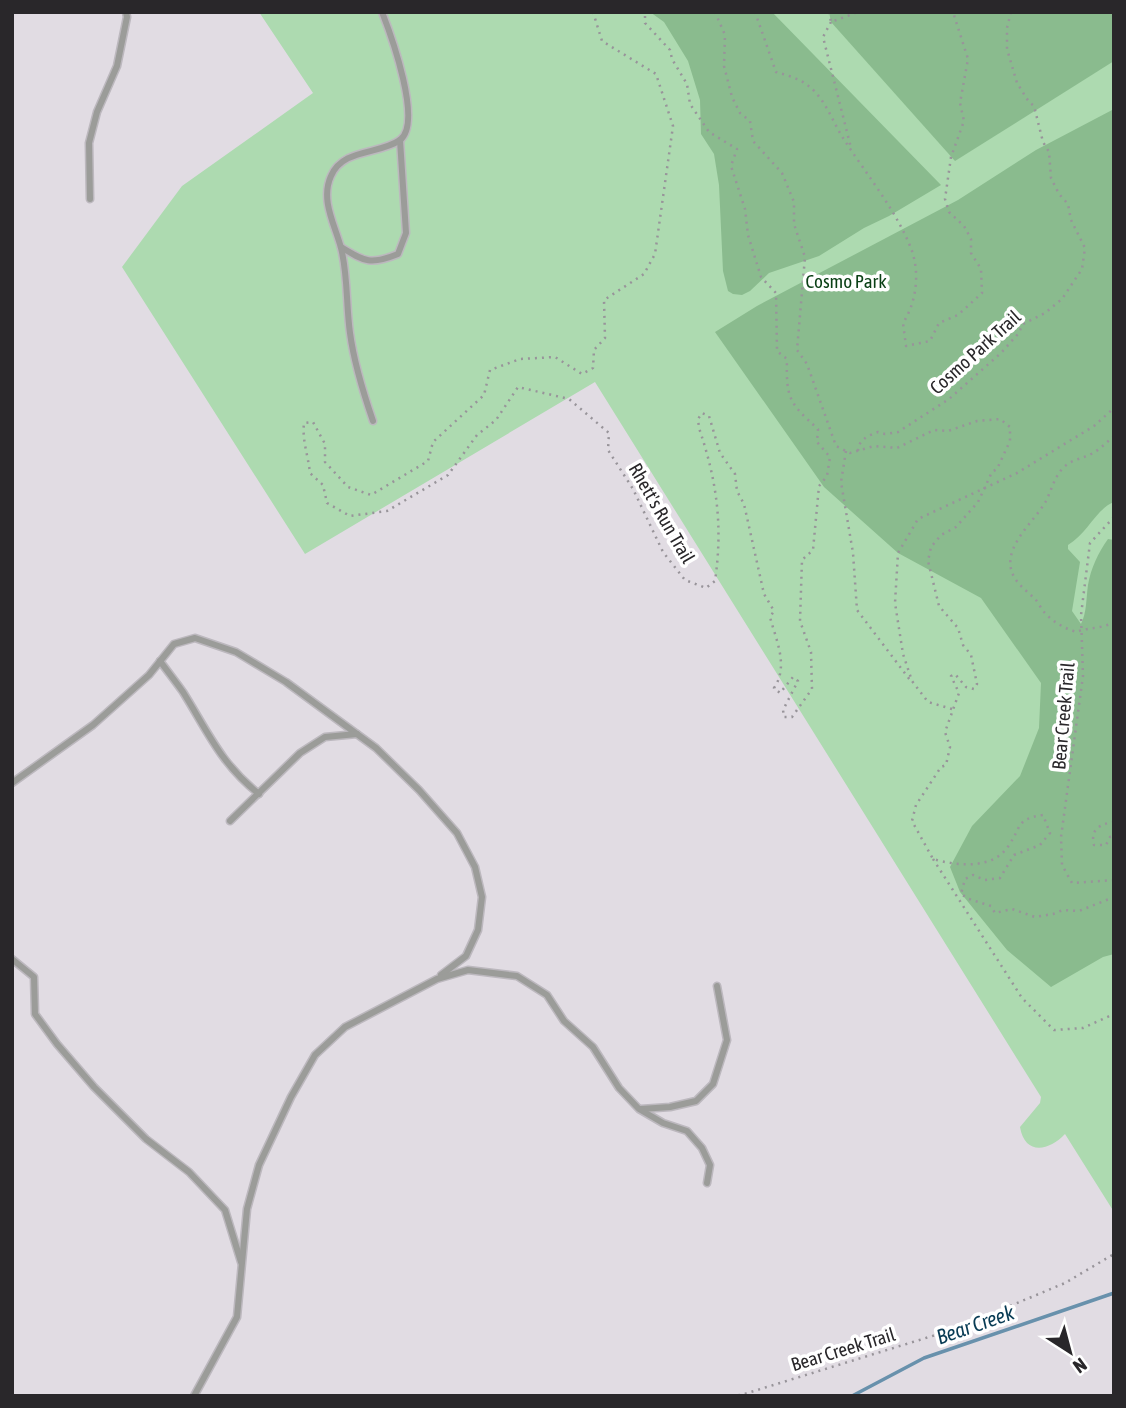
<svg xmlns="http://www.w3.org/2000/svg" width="1126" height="1408" viewBox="0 0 1126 1408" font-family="'Asap Condensed',sans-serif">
  <rect width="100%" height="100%" fill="#e1dce3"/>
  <!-- green -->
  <path fill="#addab0" d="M 259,12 L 1114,12 L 1114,1212 L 1065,1134 C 1049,1151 1025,1156 1020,1127 L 1040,1103 L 1041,1097 L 595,382 L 305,554 L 122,267 L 182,186 L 313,93 Z"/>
  <!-- forest -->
  <g fill="#8abb8e">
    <polygon points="650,12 772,12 941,185 889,216 864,228 819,256 769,273 750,291 742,295 733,294 728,291 723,271 719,185 714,154 701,134 700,100 688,61 664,22"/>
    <polygon points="829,12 1114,12 1114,61 955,161 831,22"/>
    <path d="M 1114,109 L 1114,502 C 1096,509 1088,533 1068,545 L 1068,549 L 1080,562 L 1072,611 L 1081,624 C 1087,612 1086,599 1088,585 C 1091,568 1098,553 1108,539 L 1114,540 L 1114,954 L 1103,957 L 1051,987 L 1007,950 L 960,892 L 950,867 L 972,826 L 1020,776 L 1039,728 L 1041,683 L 981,598 L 898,553 L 824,487 L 715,332 L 757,306 L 958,200 L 1036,150 Z"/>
  </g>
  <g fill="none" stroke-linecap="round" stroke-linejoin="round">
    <!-- stream -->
    <polyline stroke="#6891ac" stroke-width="3.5" points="852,1396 924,1358 1114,1293"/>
    <defs>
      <g id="lane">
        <polyline points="90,199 89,143 97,112 117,66 127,17 126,12"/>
        <path d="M 341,247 C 365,262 371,265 398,254 L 406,233 L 400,140"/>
        <path d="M 373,421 C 363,392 354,363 350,333 C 346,305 348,275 341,248 C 335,225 320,200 331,176 C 343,148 379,155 400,140 C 423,123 391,35 382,12"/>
        <path d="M 160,661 C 168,672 176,682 183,692 C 208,732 221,764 259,794"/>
        <polyline points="12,783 93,725 149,675 174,644 195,638 236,652 286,682 376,748 419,790 457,833 475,867 482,897 478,930 466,956 441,975"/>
        <polyline points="230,821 300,753 325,737 357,734"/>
        <polyline points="12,959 34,977 35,1014 57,1044 94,1087 146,1139 189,1172 225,1210 241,1262"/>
        <polyline points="641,1109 670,1107 696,1101 713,1084 727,1040 717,986"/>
        <polyline points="194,1396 237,1317 247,1209 259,1165 291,1097 315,1055 345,1027 437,979 468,970 517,976 547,995 564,1021 593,1047 619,1088 639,1109 663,1123 687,1131 702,1148 710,1165 707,1183"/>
      </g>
    </defs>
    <!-- lane casing -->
    <use href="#lane" stroke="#bcb8be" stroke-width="9"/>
    <!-- path -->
    <g stroke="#98949a" stroke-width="2.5" stroke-dasharray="2 5" stroke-linecap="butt">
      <path d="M 593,12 L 602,41 L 656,74 L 673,126 L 655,254 L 644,274 L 604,300 L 605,338 L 594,350 L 593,368 L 582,374 L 555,357 L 520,359 L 490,370 L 484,395 L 433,442 L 428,461 L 371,495 L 348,487 L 325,462 L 325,444 L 313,422 L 304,423 C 302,440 308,455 310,473 L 323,485 L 327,503 L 350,516 L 387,511 L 448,475 L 477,435 L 496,420 L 518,387 L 569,399 L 609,433 L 608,450 L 633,489 L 663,552 L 685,580 L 706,588 L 715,581 C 723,526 717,481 699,428 L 698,419 L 702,413 L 709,416 L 720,453 L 735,474 L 737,491 L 744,504 L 764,594 L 774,611 L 770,617 C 776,640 789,666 774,688 L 780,693 L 793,677 L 798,681 L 783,710 L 784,717 L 792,717 L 812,689 L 811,652 L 800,621 L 802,560 L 813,550 L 819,486 L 827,476 L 830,457 L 817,442 L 818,429 C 789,403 786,398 787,359 L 777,351 L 776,293 L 761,277 L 748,235 L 745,209 L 731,166 L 737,149 L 709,132 L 690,104 L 687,84 L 672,59 L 670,50 L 645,23 L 645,12"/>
      <path d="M 715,12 L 725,35 L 724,66 L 732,97 L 740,113 L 750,121 L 753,141 L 782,173 L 794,202 L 794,224 L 805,257 L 797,350 L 807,364 L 836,446 L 850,453 L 874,446 L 897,448 L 934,430 L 948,431 L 977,421 L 1000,419 L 1010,427 L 1010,441 L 997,469 L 992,472 L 978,502 L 956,527 L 941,535 L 931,547 L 928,561 L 939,606 L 958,628 L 963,645 L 971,655 L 977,684 L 974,689 L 966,687 L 955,674 L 951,676 L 959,693 L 945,732 L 950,747 L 946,765 L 941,767 L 916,805 L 912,821 L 933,859 C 957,866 994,870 1009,845 C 1022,826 1016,819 1043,815 L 1050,833 L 1040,845 L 1014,855 L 1000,878 L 985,880 L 973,875 L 965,879 L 961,894 L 969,899 L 991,906 L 995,913 L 1012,909 L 1035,917 L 1053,914 L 1063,910 L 1079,911 L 1114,897"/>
      <path d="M 755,12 L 776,72 C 786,75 798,78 806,84 C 826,98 832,122 845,141 C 867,175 898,213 912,251 C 920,275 916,303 903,323 L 906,346 L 930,341 L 939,323 L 958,315 L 982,293 L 981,269 L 971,253 L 971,239 L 964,226 L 949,212 L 945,199 L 951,157 L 964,121 L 960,103 L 968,59 L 953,12"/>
      <polyline points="829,12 831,22 858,12"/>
      <polyline points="831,22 823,37 851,148"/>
      <path d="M 1114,436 C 1107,442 1100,449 1093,453 C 1083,459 1072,459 1064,467 C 1054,477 1052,489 1046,501 C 1034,523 996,551 1016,580 C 1022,588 1029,593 1035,599 C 1039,603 1041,609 1045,613 C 1053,622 1064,628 1076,632 C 1089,627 1102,629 1114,622"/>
      <polyline points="846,451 841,482 853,553 857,610 910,680"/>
      <path d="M 858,451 C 858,440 869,435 878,432 L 885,434 L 898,432 L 949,399 L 1001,353 L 1018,334 L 1023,324 L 1045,313 L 1062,299 L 1082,269 L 1085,248 L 1071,220 L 1068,204 L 1059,194 L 1051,178 L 1049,152 L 1043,142 L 1034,106 L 1029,102 L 1017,83 L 1007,49 L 1007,28 L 1011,12"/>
      <polyline points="1114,517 1090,543 1081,615 1083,676 1061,837 1062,865 1072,883 1114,880"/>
      <polyline points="952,709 928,702 912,681 903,654 895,603 898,553 918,519 1017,473 1094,426 1114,408"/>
      <path d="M 1114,822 C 1100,824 1090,829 1094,845 L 1106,845 L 1110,837 L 1114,836"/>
      <polyline points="933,859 1022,998 1054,1030 1083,1028 1114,1014"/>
      <polyline points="731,1396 741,1395 955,1329 1065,1283 1114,1254"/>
    </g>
    <!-- lane -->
    <use href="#lane" stroke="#9b9c99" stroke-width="6"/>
  </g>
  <g text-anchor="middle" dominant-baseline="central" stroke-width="7" stroke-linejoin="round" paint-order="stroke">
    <!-- park labels -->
    <g font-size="19" fill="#0b4116" stroke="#fff">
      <text x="846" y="281">Cosmo Park</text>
    </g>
    <!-- street labels -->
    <g font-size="19" fill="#29272a" stroke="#fff">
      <text transform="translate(975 352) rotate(-42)">Cosmo Park Trail</text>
      <text transform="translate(662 513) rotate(60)">Rhett's Run Trail</text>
      <text transform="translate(1063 716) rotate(-85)">Bear Creek Trail</text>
      <text transform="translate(843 1349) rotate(-17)">Bear Creek Trail</text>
    </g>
    <!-- water labels -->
    <g font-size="21" font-style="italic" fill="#083b54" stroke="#fff">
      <text transform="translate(975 1324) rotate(-19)">Bear Creek</text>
    </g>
  </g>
  <!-- border -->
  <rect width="1126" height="1408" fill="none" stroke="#29272a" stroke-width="28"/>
  <!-- north arrow -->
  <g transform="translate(1070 1352) rotate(144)" stroke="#ffffff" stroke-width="5" paint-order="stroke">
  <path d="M0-5L12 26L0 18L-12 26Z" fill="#29272a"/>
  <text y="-10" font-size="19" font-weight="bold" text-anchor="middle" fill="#29272a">N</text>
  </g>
</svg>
